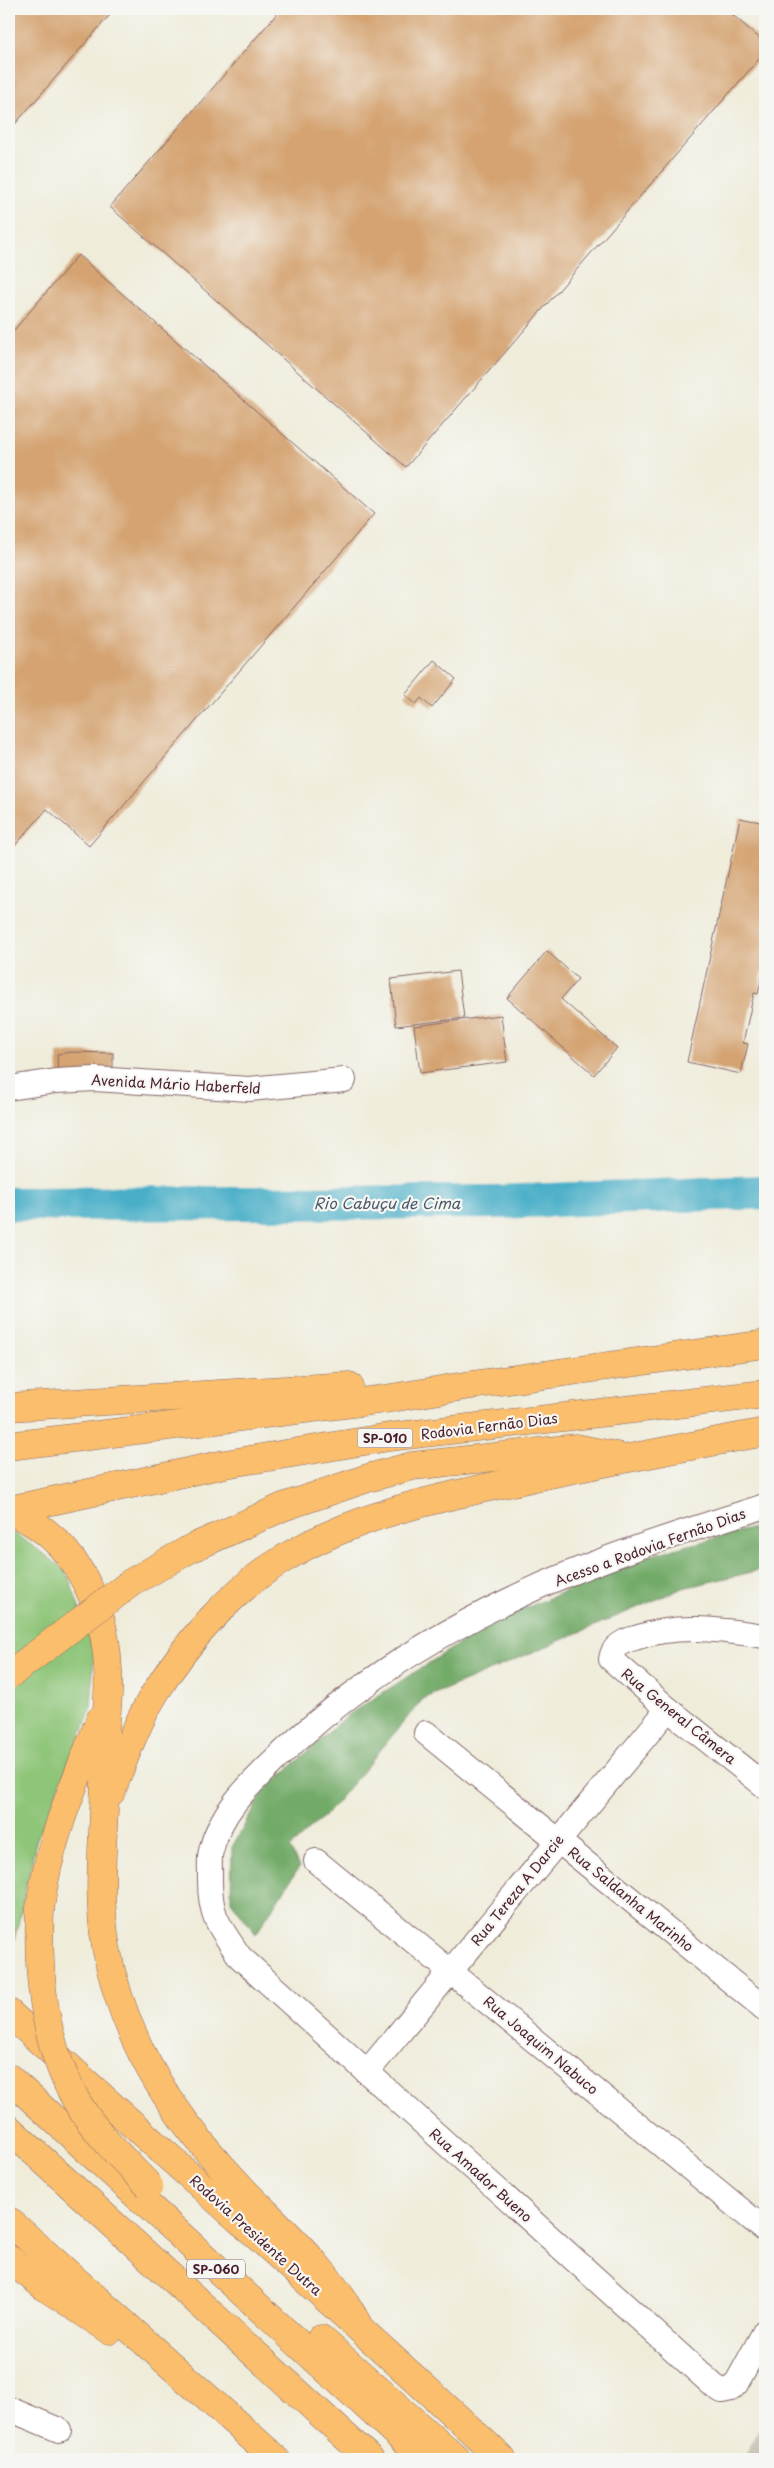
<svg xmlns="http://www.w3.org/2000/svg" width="774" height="2468" viewBox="0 0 774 2468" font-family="'Playpen Sans',sans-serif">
  <rect width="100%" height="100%" fill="#f6f6f2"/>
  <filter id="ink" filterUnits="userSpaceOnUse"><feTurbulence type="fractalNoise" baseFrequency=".02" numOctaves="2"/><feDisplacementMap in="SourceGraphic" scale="10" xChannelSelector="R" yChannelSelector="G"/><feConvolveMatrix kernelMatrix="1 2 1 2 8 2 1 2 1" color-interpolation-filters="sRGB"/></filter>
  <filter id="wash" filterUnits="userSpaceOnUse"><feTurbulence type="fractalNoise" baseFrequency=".0096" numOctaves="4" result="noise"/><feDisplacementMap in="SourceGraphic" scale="20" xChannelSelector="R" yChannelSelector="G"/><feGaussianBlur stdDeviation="1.12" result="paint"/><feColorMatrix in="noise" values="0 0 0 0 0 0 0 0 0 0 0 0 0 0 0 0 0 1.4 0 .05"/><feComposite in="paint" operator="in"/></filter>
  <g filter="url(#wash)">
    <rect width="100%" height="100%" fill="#efecda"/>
    <!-- industrial -->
    <polygon fill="#c9c3b8" points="765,2418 765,2459 743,2459"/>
    <!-- green -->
    <polygon fill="#8ec578" stroke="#6c7252" points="9,1529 66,1570 94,1651 91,1710 36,1842 9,1965"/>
    <!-- forest -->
    <polygon fill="#72aa68" stroke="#5e644a" points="765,1525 765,1569 683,1588 423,1699 330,1810 290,1848 299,1867 256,1934 231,1901 232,1847 264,1791 348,1715 493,1622 647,1556"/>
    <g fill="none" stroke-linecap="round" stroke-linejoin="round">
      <!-- river -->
      <polyline stroke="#49afc8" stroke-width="34" points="9,1204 496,1202 765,1192"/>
    </g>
    <g id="blocks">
      <!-- building -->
      <g fill="#d4a371">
        <polygon points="9,9 115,9 9,131"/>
        <polygon points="281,9 726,9 765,43 765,52 406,467 110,207"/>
        <polygon points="78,255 374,514 89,846 47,809 13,848 9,844 9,336"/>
        <polygon points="434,660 456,679 432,708 421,698 416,704 405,695"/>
        <polygon points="740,818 765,823 765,962 758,994 754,993 743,1043 748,1044 741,1074 687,1062"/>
        <polygon points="547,951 578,979 561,999 617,1048 594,1075 507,998"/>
        <polygon points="458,971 464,1018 396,1026 391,979"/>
        <polygon points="501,1015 507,1062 420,1073 414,1026"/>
        <polygon points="71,1052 113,1053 113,1077 58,1078 57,1054"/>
      </g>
    </g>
  </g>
  <g filter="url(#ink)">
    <use href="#blocks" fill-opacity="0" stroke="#846768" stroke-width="1"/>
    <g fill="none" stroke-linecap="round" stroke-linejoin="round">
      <defs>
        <g id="minor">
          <polyline points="9,1088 56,1081 95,1079 249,1089 344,1080"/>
          <path d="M 765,1506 C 690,1530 614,1553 542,1585 C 445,1628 349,1687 273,1762 C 247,1787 219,1814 211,1851 C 209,1858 210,1867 210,1875 C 209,1915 218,1925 240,1957 L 714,2386 L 722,2391 L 731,2389 L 736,2384 L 765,2331"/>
          <path d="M 765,1636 C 721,1630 679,1623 635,1638 C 623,1641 613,1646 611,1659 L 668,1709 L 765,1786"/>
          <polyline points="426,1733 765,2009"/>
          <polyline points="316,1861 765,2230"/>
          <polyline points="367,2072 668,1709"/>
          <polyline points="9,2409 59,2430"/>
        </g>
        <g id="highway">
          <polyline points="9,1407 349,1386"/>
          <polyline points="9,1446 385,1399 465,1386 765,1344"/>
          <polyline points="9,1510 225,1464 389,1437 765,1394"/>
          <path d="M 9,1511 C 74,1536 105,1603 108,1669 C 110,1691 106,1713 105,1735 C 105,1760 105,1785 104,1810 C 102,1856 98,1901 106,1947 C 125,2049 178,2123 249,2196 C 290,2237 331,2273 358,2325"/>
          <polyline points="190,1549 283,1507 368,1478 412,1466 576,1448 616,1456"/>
          <path d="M 111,1792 C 124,1759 136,1724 155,1693 C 186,1643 230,1592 280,1561 C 354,1514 443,1497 526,1479 C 606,1462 685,1447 765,1432"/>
          <path d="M 40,1909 C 48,1841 75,1782 100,1720"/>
          <path d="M 9,2013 C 173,2162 340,2308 502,2459"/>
          <polyline points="9,2078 424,2459"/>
          <polyline points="9,2129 370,2459"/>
          <polyline points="9,2221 276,2459"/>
          <polyline points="9,2259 45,2287 110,2330"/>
          <polyline points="321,2339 456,2459"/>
        </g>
      </defs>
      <!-- minor casing -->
      <use href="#minor" stroke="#846768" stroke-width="26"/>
      <!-- highway casing -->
      <use href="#highway" stroke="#846768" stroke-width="29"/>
      <!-- minor -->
      <use href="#minor" stroke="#fff" stroke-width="24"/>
      <!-- highway -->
      <use href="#highway" stroke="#fabe6d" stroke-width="28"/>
      <defs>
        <g id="highway-bridge">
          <polyline points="9,1675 132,1582 190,1549"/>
          <path d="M 40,1909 C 37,1973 44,2045 77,2102 C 96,2134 124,2160 149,2186"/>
        </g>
      </defs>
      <!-- highway-bridge casing -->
      <use href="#highway-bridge" stroke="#846768" stroke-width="29" stroke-linecap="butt"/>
      <!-- highway-bridge -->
      <use href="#highway-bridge" stroke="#fabe6d" stroke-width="28"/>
    </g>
  </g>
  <g text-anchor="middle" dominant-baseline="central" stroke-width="4.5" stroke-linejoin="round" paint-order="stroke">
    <!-- shield labels -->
    <g fill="#f6f6f2" stroke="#7e6067" stroke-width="1">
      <rect x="357.5" y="1428.5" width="55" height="19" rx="4"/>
      <rect x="187" y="2259.5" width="58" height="19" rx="4"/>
    </g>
    <g font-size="12" font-weight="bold" fill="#4a1f2b">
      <text x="385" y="1438">SP-010</text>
      <text x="216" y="2269">SP-060</text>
    </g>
    <!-- street labels -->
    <g font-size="14" fill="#4a1f2b" stroke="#f6f6f2">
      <text transform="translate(176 1084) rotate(3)">Avenida Mário Haberfeld</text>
      <text transform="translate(489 1426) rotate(-7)">Rodovia Fernão Dias</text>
      <text transform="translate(650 1547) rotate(-20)">Acesso a Rodovia Fernão Dias</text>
      <text transform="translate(679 1716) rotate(39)">Rua General Câmera</text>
      <text transform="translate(517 1890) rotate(-51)">Rua Tereza A Darcie</text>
      <text transform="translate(631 1899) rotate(39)">Rua Saldanha Marinho</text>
      <text transform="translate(541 2045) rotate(40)">Rua Joaquim Nabuco</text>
      <text transform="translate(481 2175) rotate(42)">Rua Amador Bueno</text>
      <text transform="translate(256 2235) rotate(42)">Rodovia Presidente Dutra</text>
    </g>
    <!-- water labels -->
    <g font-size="15" font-style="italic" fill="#4a596a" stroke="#f6f6f2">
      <text x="387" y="1202">Rio Cabuçu de Cima</text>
    </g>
  </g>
  <!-- margin -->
  <rect width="774" height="2468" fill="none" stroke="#f6f6f2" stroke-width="30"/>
</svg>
